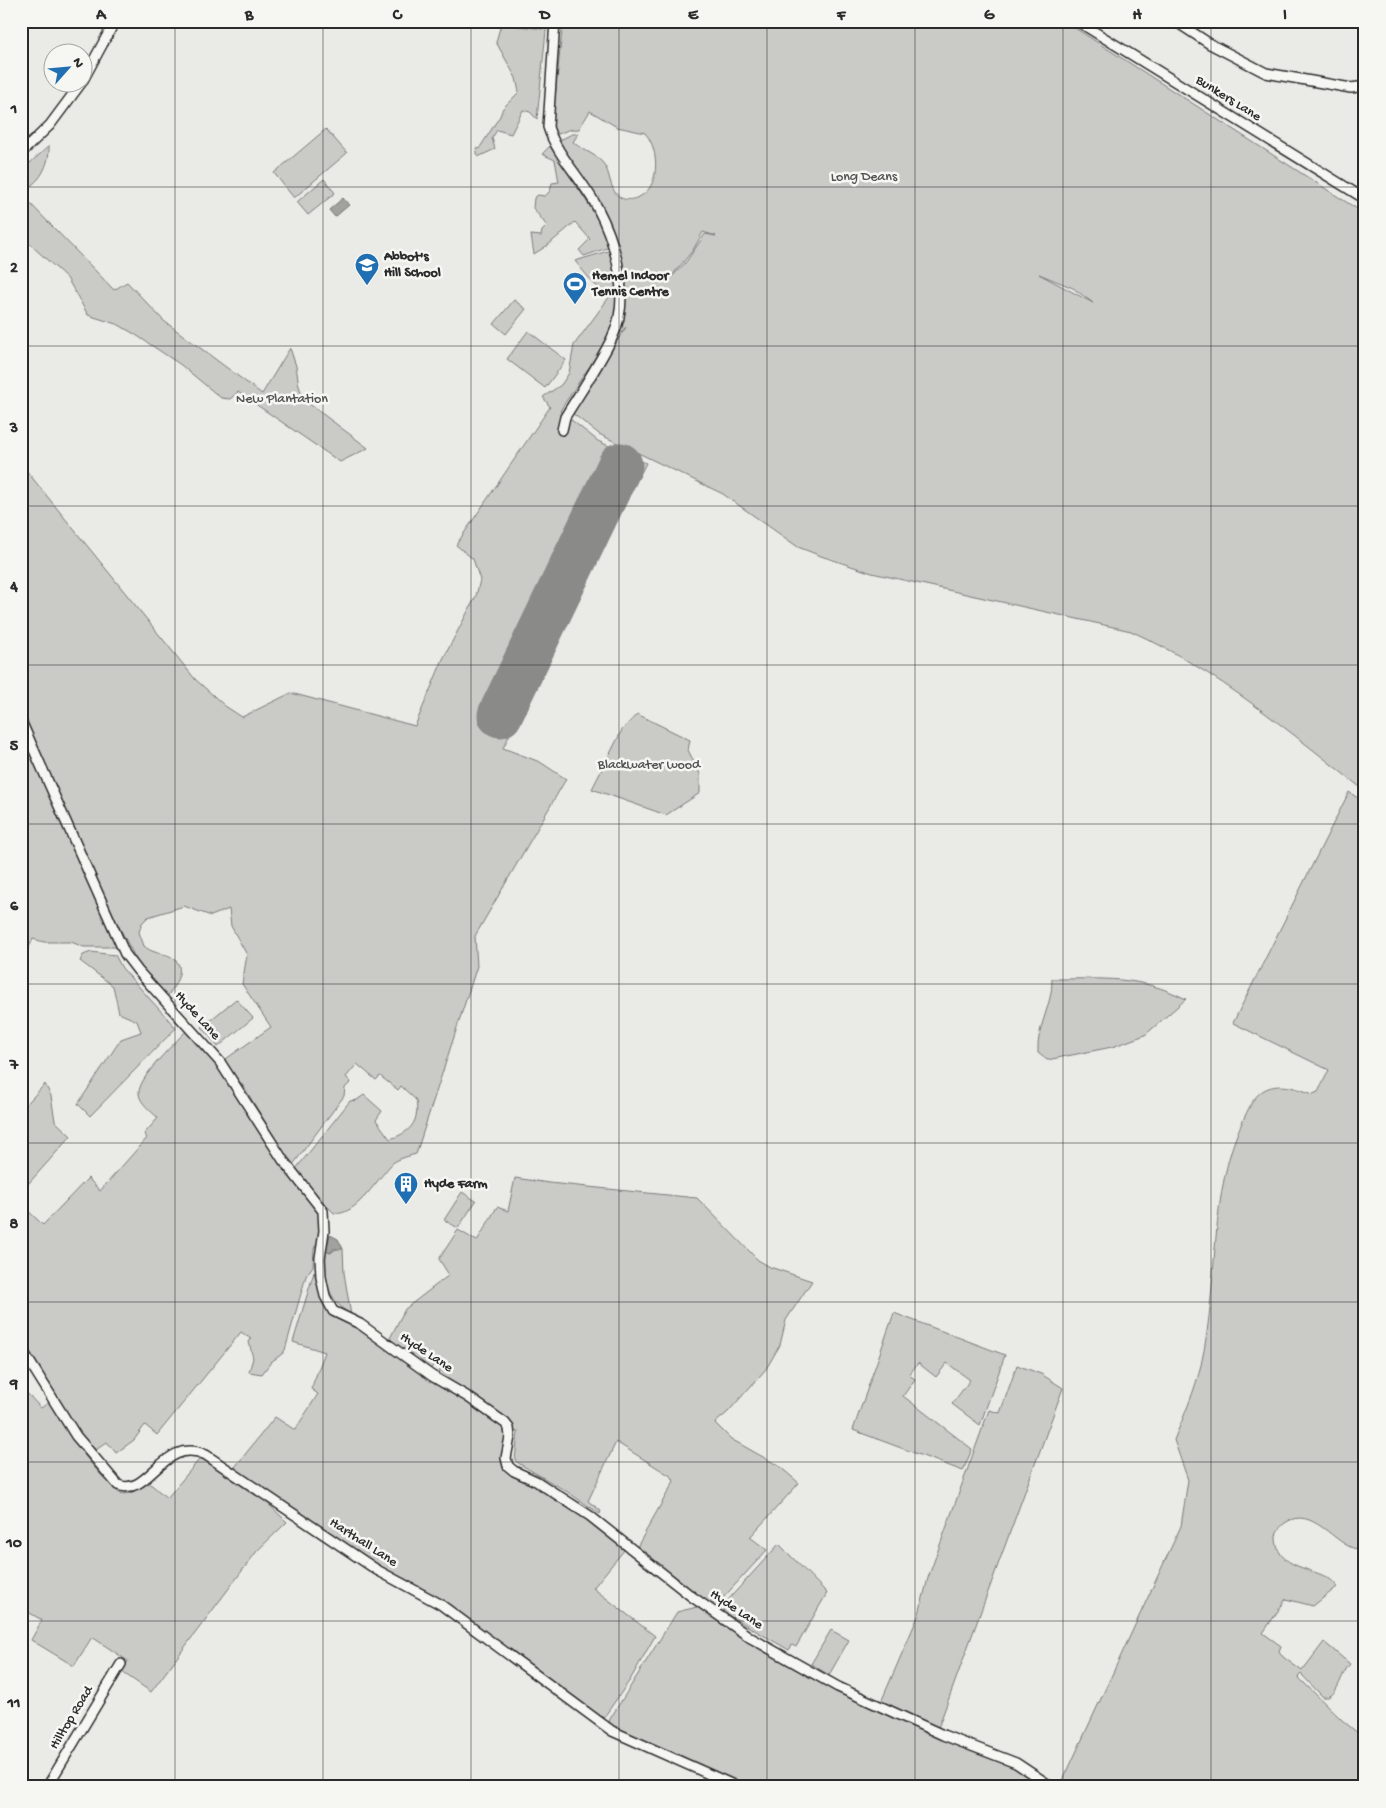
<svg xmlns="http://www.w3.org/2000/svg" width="1386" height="1808" viewBox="0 0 1386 1808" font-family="'Gochi Hand',sans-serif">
  <rect width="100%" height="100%" fill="#eaeae6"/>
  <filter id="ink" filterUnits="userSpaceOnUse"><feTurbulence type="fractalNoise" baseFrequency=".02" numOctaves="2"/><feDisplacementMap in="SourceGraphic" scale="10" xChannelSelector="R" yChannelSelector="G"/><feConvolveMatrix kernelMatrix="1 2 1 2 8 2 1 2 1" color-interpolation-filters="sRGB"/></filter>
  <g filter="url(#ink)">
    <!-- green -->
    <g fill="#cacac7" stroke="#7a7a79" fill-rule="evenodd">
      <polygon points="544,21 547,21 537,119 530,112 523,110 511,134 497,130 492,138 495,149 478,157 476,148 479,149 500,116 503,108 519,92 516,78 496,42 501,24 543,29"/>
      <path d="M 563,21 L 1064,21 L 1365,214 L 1365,791 C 1290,732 1218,671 1131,631 L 872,573 L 821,556 L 798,547 L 723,494 L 599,434 L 572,413 L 626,327 L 617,337 L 614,334 L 624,296 L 591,188 L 558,141 L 572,134 L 578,134 L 573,142 C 583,151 600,155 606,168 C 611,178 610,191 621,198 C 625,200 632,200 636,198 C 661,191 660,149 645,133 L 617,127 L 590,111 L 579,129 L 568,130 L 551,137 ZM 703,232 L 716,236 L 705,234 L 686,262 L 667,282 L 693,250 ZM 1039,274 L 1073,288 L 1093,303 Z"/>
      <polygon points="326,129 347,153 294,198 274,173"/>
      <path d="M 49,146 C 50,164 39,186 21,190 L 21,171 Z"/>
      <polygon points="550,146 593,211 609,241 607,248 584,256 579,250 590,239 575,222 548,245 534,254 531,235 541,236 542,231 547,226 533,208 534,198 538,195 545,196 550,191 552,183 559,182 555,160 542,154"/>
      <polygon points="324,179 335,193 308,215 297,202"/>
      <polygon points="21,194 114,290 127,282 164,321 262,394 290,348 296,366 299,386 304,400 368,448 340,462 238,392 230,399 221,398 181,365 136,335 119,325 88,315 67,278 21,236"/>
      <path d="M 608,251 L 611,252 C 614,262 617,273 618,283 C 623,331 583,372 560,411 L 598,441 L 646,463 L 503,748 L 540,762 L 566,779 L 475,936 L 477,966 L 416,1154 C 409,1156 400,1158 394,1162 C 380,1174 356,1218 334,1213 L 306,1185 L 295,1170 L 350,1101 L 357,1100 L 364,1095 L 382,1111 L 376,1120 L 390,1139 C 409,1133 420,1123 416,1100 L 401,1086 L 398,1090 L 380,1076 L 376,1080 L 357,1064 L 346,1077 L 351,1082 L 345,1088 L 344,1096 L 292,1166 L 244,1087 L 223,1061 L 271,1027 L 242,984 L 247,955 L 231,926 L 229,909 L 211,916 L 184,906 L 148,917 L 142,923 L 139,932 L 144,946 C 151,952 158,953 167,955 C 190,963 176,985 166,998 L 138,963 L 115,919 L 21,713 L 21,464 L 195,679 L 225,706 L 242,717 L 291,693 L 415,726 L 443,659 L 476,596 L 480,580 L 473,559 L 456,545 L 550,407 L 543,397 L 561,385 L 569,373 L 574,345 L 610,296 L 594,284 L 575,261 Z"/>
      <polygon points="514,300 526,309 506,334 494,324"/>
      <polygon points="528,331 566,360 545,388 507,359"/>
      <polygon points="637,714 690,740 688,750 700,774 700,793 666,815 592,789 622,730"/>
      <polygon points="21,731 117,945 116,947 84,947 71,942 44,942 33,939 21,964"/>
      <path d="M 1349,792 L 1365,803 L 1365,1542 L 1357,1549 C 1335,1546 1312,1504 1285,1523 C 1279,1528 1276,1531 1276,1539 C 1277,1574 1327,1566 1337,1587 L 1313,1606 L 1286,1599 L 1263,1633 L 1281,1646 L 1279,1651 L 1283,1657 L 1302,1671 L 1324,1642 L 1350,1664 C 1341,1673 1339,1693 1328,1697 L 1323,1697 L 1301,1674 L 1298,1677 L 1342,1720 L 1365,1739 L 1365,1787 L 1092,1787 L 1084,1780 L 1079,1787 L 1060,1787 L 1181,1526 L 1188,1480 L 1174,1440 C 1184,1416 1195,1390 1201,1365 C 1220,1282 1207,1193 1245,1116 C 1250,1106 1255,1094 1266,1089 C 1281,1082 1299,1089 1313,1094 L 1318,1092 L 1329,1070 L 1233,1023 Z"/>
      <polygon points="91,952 115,955 122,968 176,1028 90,1116 78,1104 121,1039 141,1032 137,1021 119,1013 113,986 80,961 83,955"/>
      <path d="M 1052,979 C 1104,979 1138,975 1186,999 L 1145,1035 L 1112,1047 L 1047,1060 L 1038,1053 C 1036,1027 1053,1005 1052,979 Z"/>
      <polygon points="236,999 253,1018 218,1047 202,1027"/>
      <path d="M 187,1030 L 218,1064 L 319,1209 L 323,1229 L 314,1249 L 313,1266 L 306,1276 L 285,1350 L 282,1354 L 271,1362 L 262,1374 L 249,1372 L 253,1358 L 249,1342 L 251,1339 L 241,1332 L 157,1435 L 145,1425 L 134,1440 L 116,1453 L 107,1442 L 96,1450 L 84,1440 L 21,1337 L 21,1204 L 43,1225 L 88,1178 L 100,1191 L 147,1138 L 144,1134 L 158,1118 C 151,1111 140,1103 139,1094 C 137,1078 176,1042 187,1030 Z"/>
      <polygon points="45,1084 51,1096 55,1121 71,1136 21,1192 21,1110"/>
      <polygon points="515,1178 549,1183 697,1198 758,1260 770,1267 812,1281 786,1320 780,1345 766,1369 728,1412 715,1423 731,1439 779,1466 799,1483 750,1537 767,1550 723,1598 711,1605 637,1547 674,1481 672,1477 616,1442 588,1501 601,1511 600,1514 566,1491 518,1463 515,1460 518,1432 511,1431 463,1389 439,1374 442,1363 438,1361 429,1370 389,1340 405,1309 449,1275 439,1259 458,1230 477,1241 497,1207 508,1211"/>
      <polygon points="462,1192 476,1201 458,1228 444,1220"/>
      <path d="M 338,1248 L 343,1249 L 344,1273 L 351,1315 C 325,1297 325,1280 326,1251 L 330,1253 Z"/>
      <polygon points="314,1272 322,1300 332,1314 360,1327 495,1420 506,1430 507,1442 502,1459 503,1466 515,1475 584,1514 625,1549 593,1588 655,1636 630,1680 602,1720 441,1600 361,1556 236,1470 235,1467 275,1417 295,1430 318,1394 311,1389 325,1352 293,1342"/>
      <polygon points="894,1313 1005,1355 980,1425 952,1404 970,1380 947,1363 936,1377 918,1363 909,1375 915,1379 903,1396 972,1449 963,1471 853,1430"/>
      <polygon points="1017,1365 1041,1374 1063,1388 938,1728 881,1702 919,1614 928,1578 989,1410 1000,1413"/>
      <path d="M 21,1387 L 41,1408 L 52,1400 C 67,1434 91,1468 119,1493 C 132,1496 138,1489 147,1481 L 167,1498 L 203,1455 L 261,1497 L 287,1522 L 257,1551 L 151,1692 L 122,1672 L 128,1661 L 92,1637 L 74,1666 L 31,1640 L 42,1620 L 21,1608 Z"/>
      <polygon points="779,1544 827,1593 796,1647 792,1645 789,1650 723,1612 727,1601"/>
      <polygon points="701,1606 730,1628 963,1748 1016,1768 1049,1787 742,1787 608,1726 610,1719 677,1612"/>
      <polygon points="831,1630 849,1640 829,1675 811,1664"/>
    </g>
    <!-- water -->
    <g fill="#a1a19e" stroke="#727270">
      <polygon points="343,198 349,205 335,217 329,210"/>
      <polygon points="330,1235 338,1239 343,1249 333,1249 331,1253 326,1251"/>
    </g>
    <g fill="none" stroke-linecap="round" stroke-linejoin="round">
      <!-- runway -->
      <polyline stroke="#8a8a88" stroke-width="45" points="500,715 620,465"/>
      <defs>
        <g id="minor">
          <path d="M 555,21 L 548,127 C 557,156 583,180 597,207 C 617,245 631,299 612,338 C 599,365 581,391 565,417 L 562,430"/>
          <polyline points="1077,21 1365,199"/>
          <polyline points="1175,21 1210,44 1266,73 1351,88 1365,86"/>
          <polyline points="82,82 115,21"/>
          <polyline points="21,153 50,125 82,82"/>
          <polyline points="21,721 125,954 138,971 220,1062 283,1160 323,1211 324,1231 320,1258 321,1277 325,1296 333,1311 360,1324 432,1376 468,1397 505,1423 509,1428 510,1437 506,1458 508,1466 514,1471 536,1481 590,1516 691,1596 751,1638 838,1687 943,1735 1016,1763 1052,1787"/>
          <path d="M 21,1348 L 76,1436 L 118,1485 C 149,1498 163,1435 206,1455 L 377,1570 L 440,1604 L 612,1731 L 738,1787"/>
          <polyline points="47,1787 121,1664"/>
        </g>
      </defs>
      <!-- minor casing -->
      <use href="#minor" stroke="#2b2b2b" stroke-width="12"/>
      <!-- minor -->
      <use href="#minor" stroke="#f6f6f2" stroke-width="9"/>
    </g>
  </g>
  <!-- grid -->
  <path fill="none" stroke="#2b2b2b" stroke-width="1" stroke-opacity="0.55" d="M 175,21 L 175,1787M 323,21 L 323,1787M 471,21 L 471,1787M 619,21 L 619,1787M 767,21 L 767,1787M 915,21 L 915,1787M 1063,21 L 1063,1787M 1211,21 L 1211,1787M 21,187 L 1365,187M 21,346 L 1365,346M 21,506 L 1365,506M 21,665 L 1365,665M 21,824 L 1365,824M 21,984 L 1365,984M 21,1143 L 1365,1143M 21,1302 L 1365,1302M 21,1462 L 1365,1462M 21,1621 L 1365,1621"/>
  <!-- icons -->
  <defs>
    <symbol id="school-pin" viewBox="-11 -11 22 30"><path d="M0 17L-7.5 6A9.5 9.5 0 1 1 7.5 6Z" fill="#1f6fb2" stroke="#f6f6f2"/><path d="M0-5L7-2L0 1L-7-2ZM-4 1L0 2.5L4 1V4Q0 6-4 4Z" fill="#fff"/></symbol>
    <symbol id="stadium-pin" viewBox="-11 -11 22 30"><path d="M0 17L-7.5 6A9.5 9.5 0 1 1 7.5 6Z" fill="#1f6fb2" stroke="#f6f6f2"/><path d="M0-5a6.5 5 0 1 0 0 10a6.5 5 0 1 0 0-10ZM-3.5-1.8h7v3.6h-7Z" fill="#fff"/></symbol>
    <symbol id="building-pin" viewBox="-11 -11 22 30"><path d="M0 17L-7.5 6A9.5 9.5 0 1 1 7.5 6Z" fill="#1f6fb2" stroke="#f6f6f2"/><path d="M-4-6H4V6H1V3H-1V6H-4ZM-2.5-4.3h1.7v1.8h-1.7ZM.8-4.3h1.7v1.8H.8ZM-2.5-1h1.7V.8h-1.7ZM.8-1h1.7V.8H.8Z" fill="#fff"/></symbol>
  </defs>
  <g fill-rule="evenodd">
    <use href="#school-pin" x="353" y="251" width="28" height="38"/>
    <use href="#stadium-pin" x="561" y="270" width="28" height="38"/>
    <use href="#building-pin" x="392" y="1170" width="28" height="38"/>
  </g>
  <g text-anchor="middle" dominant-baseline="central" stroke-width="5" stroke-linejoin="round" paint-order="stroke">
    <!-- street labels -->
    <g font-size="14" fill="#2b2b2b" stroke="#f6f6f2">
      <text transform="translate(1228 99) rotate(32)">Bunkers Lane</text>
      <text transform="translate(197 1016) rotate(48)">Hyde Lane</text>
      <text transform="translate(426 1353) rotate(34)">Hyde Lane</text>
      <text transform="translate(363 1543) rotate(33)">Harthall Lane</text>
      <text transform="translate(736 1610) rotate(34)">Hyde Lane</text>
      <text transform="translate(72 1718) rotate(-59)">Hilltop Road</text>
    </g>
    <!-- park labels -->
    <g font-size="14" fill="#535352" stroke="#f6f6f2">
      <text x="864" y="177">Long Deans</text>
      <text x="282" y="399">New Plantation</text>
      <text x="649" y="765">Blackwater wood</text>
    </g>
    <!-- poi labels -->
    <g font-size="14" font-weight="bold" fill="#2b2b2b" stroke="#f6f6f2" text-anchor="start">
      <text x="384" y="257">Abbot's<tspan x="384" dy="16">Hill School</tspan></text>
      <text x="592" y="276">Hemel Indoor<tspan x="592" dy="16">Tennis Centre</tspan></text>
      <text x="424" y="1184">Hyde Farm</text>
    </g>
  </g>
  <!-- margin -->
  <rect width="1386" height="1808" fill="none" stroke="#f6f6f2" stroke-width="55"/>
  <!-- north arrow -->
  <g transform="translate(68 68) rotate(63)"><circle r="24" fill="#f6f6f2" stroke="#a5a5a2"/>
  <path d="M0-4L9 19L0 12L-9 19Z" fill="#1f6fb2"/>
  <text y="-8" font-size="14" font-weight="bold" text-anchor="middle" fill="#2b2b2b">N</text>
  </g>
  <rect x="28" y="28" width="1330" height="1752" fill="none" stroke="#2b2b2b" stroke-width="2"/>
  <g font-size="16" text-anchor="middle" font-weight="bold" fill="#2b2b2b">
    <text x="101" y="19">A</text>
    <text x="249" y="19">B</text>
    <text x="397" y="19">C</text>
    <text x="545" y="19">D</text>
    <text x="693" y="19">E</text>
    <text x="841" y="19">F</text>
    <text x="989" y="19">G</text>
    <text x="1137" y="19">H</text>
    <text x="1285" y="19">I</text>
    <text x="14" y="113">1</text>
    <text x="14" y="272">2</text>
    <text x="14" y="432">3</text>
    <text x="14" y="591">4</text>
    <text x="14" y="750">5</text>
    <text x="14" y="910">6</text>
    <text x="14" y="1069">7</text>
    <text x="14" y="1228">8</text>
    <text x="14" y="1388">9</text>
    <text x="14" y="1547">10</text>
    <text x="14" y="1707">11</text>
  </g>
</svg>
